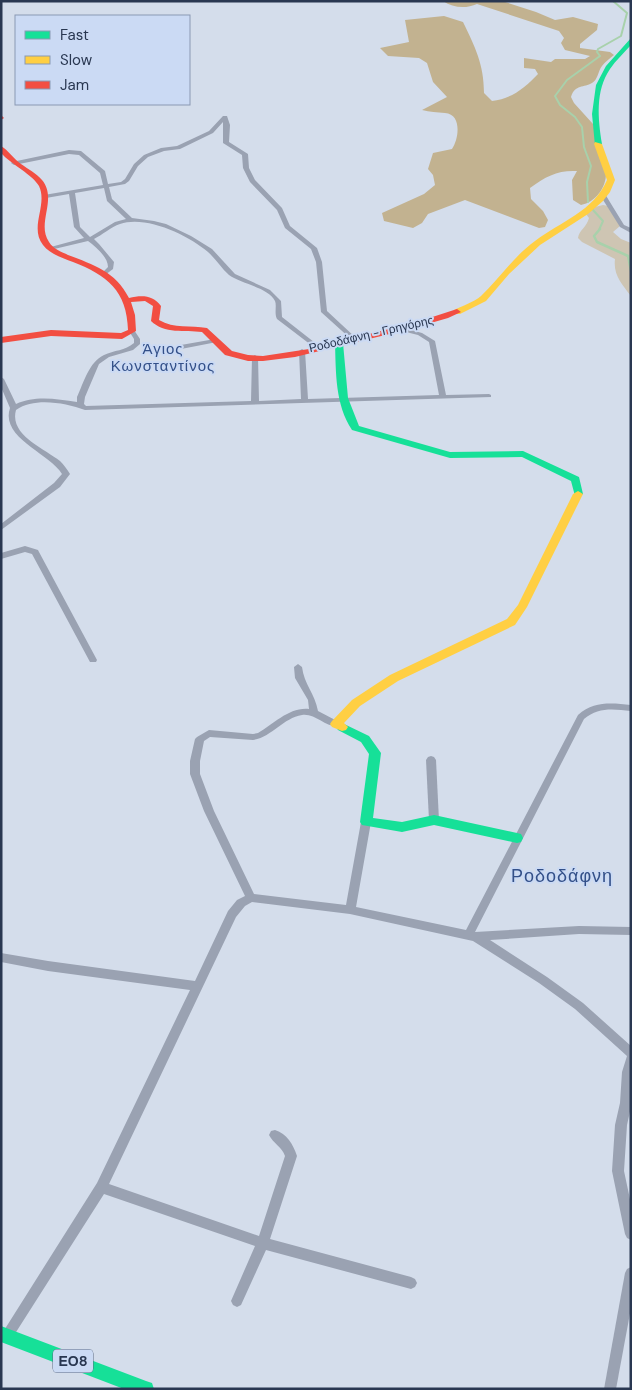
<svg xmlns="http://www.w3.org/2000/svg" width="632" height="1390" viewBox="0 0 632 1390" font-family="'DM Sans',sans-serif">
  <rect width="100%" height="100%" fill="#d4ddeb"/>
  <!-- green -->
  <path fill="#cec5b3" d="M 603,205 L 608,206 L 620,226 L 613,232 L 621,239 L 631,243 L 631,296 C 622,284 613,275 615,259 L 582,242 L 578,238 C 579,230 587,227 589,218 L 586,214 L 595,207 Z"/>
  <!-- forest -->
  <path fill="#c2b290" d="M 443,1 L 502,1 L 536,12 L 555,20 L 573,17 L 598,24 L 597,30 L 580,44 L 580,48 L 610,52 L 614,55 C 610,58 605,62 602,66 C 598,71 598,80 592,83 C 584,88 575,84 571,97 L 574,103 L 593,124 L 606,171 C 607,187 596,202 581,205 L 573,200 L 572,180 L 577,171 C 558,170 546,176 530,188 L 531,199 L 543,211 L 548,220 L 545,227 L 539,228 L 465,200 L 428,214 L 422,223 L 413,228 L 384,221 L 382,213 L 424,194 L 435,185 L 433,175 L 428,169 L 433,153 L 452,149 C 459,139 462,114 445,113 C 437,112 430,112 422,110 L 447,97 L 433,82 L 427,63 L 419,58 L 388,56 L 380,48 L 409,42 L 405,20 L 444,16 L 463,22 C 475,47 484,64 484,93 L 492,101 C 511,99 525,88 538,74 L 535,69 L 524,68 L 524,58 L 551,62 L 555,59 L 585,59 L 590,56 L 565,50 L 561,43 L 564,38 L 559,31 L 477,4 C 466,9 453,8 443,1 Z"/>
  <g fill="none" stroke-linecap="round" stroke-linejoin="round">
    <!-- stream-far1 -->
    <g stroke="#a8d1ab" stroke-width="2">
      <polyline points="588,202 587,182 591,166 584,147 582,127 575,117 560,105 555,96 567,80 600,56 597,52 598,49 621,36 627,13 613,1"/>
      <polyline points="593,210 603,221 599,230"/>
    </g>
    <!-- stream -->
    <polyline stroke="#a8d1ab" stroke-width="2.5" points="600,229 594,236 597,242 628,256 631,271"/>
    <!-- street -->
    <g fill="#9aa2b2" fill-rule="evenodd">
      <path d="M 223,116 L 227,116 L 230,125 L 229,142 L 248,154 L 249,168 L 255,180 L 282,208 L 290,226 L 317,248 L 322,262 L 327,311 L 356,338 L 356,340 L 352,340 L 321,312 L 316,262 L 311,249 L 285,228 L 277,210 L 250,182 L 243,168 L 242,155 L 223,143 L 223,122 L 213,133 L 180,149 L 164,151 L 148,157 L 138,166 L 129,181 L 125,184 L 109,187 L 112,199 L 132,218 L 154,221 L 166,224 L 191,236 L 212,249 L 235,274 L 270,290 L 281,301 L 282,317 L 319,346 L 319,348 L 315,348 L 277,319 C 274,313 277,306 275,301 C 268,287 241,284 229,275 C 221,268 216,259 208,252 C 188,235 146,215 120,224 C 111,227 102,235 94,239 L 99,244 L 114,262 L 113,269 L 105,275 L 102,273 L 108,267 C 108,257 96,247 88,241 L 50,250 L 47,248 L 84,238 L 74,227 L 69,194 L 46,198 L 44,197 L 44,195 L 103,185 L 100,173 L 79,155 L 69,154 L 14,165 L 11,163 L 12,162 L 69,150 L 81,151 L 105,171 L 108,184 L 121,182 L 125,179 L 134,164 L 144,155 L 161,148 L 177,146 L 209,131 ZM 104,188 L 107,201 L 126,219 L 115,222 L 90,237 L 80,227 L 75,193 Z"/>
      <polygon points="601,194 605,194 624,225 631,228 631,233 620,227 600,195"/>
      <path d="M 400,327 L 422,333 L 435,341 L 446,395 L 489,394 L 491,395 L 491,397 L 85,410 C 65,403 35,397 16,410 C 9,435 44,448 60,461 C 64,465 67,469 70,474 L 60,487 L 1,530 L 1,524 L 54,483 L 62,474 C 49,453 0,438 10,408 L 1,387 L 1,377 L 4,379 L 16,404 C 35,395 57,399 77,402 L 77,397 C 84,382 89,362 104,355 C 114,350 125,351 134,343 L 134,339 L 129,331 L 132,329 L 134,330 L 140,339 L 140,344 L 133,350 L 109,357 L 99,364 L 85,397 L 84,404 L 86,406 L 251,401 L 252,357 L 255,355 L 258,357 L 259,401 L 301,399 L 299,351 L 302,349 L 305,351 L 308,399 L 439,395 L 429,342 L 418,335 L 398,330 L 397,329 Z"/>
      <polygon points="215,339 217,340 217,342 181,349 178,347 181,345"/>
      <polygon points="25,546 38,550 39,552 97,660 96,662 90,662 32,554 25,552 1,559 1,553"/>
      <path d="M 298,664 L 302,667 C 304,684 315,694 318,711 L 339,722 L 340,724 L 339,726 C 327,729 316,713 302,715 C 283,718 272,737 253,740 L 210,737 L 204,741 L 200,761 L 200,774 L 214,811 L 254,894 L 346,905 L 361,822 L 363,819 L 366,818 L 369,819 L 371,822 L 356,907 L 466,930 L 578,715 C 594,701 611,703 631,705 L 631,711 C 613,709 598,707 584,719 L 475,932 L 579,926 L 631,927 L 631,935 L 579,934 L 490,940 L 547,977 L 583,1003 L 631,1046 L 631,1107 L 627,1125 L 624,1171 L 631,1204 L 631,1240 L 627,1238 L 625,1234 L 612,1171 L 615,1125 L 620,1103 L 622,1072 L 627,1056 L 575,1009 L 539,983 L 473,941 L 350,914 L 252,902 L 245,906 L 236,917 L 109,1184 L 259,1236 L 285,1156 C 282,1147 273,1143 269,1135 L 271,1131 L 275,1130 C 287,1134 293,1144 297,1156 L 270,1239 L 411,1277 L 415,1279 L 417,1283 L 415,1287 L 411,1289 L 266,1250 L 241,1305 L 237,1307 L 233,1305 L 231,1301 L 255,1246 L 104,1194 L 11,1340 L 7,1342 L 3,1340 L 1,1335 L 3,1332 L 97,1183 L 190,990 L 48,971 L 1,962 L 1,953 L 48,961 L 195,981 L 228,911 L 237,900 L 245,896 L 204,811 L 190,774 L 190,761 L 195,739 L 197,737 L 209,730 L 253,734 L 258,733 C 274,724 289,707 309,709 L 308,700 L 295,678 L 294,667 Z"/>
      <polygon points="431,756 434,757 436,760 439,820 437,823 434,824 431,823 429,820 426,760 428,757"/>
      <polygon points="631,1267 631,1308 616,1389 604,1389 625,1273 627,1269"/>
    </g>
    <!-- fast -->
    <g fill="#16e098" fill-rule="evenodd">
      <path d="M 631,38 L 631,45 C 624,53 616,60 610,69 C 595,91 598,119 602,144 L 595,146 L 592,114 L 596,85 L 606,66 Z"/>
      <path d="M 339,340 L 343,343 L 348,398 L 359,426 L 450,452 L 523,451 L 579,477 L 583,494 L 578,497 L 575,496 L 571,481 L 522,457 L 450,458 L 352,430 C 335,404 336,373 335,343 Z"/>
      <polygon points="342,723 369,736 381,753 373,818 402,822 434,815 517,833 521,834 523,838 521,842 517,843 434,825 402,832 362,825 360,822 369,754 361,742 338,730 336,727 338,724"/>
      <polygon points="1,1326 146,1381 152,1383 154,1389 124,1389 1,1342"/>
    </g>
    <!-- slow -->
    <g fill="#ffcf43" fill-rule="evenodd">
      <path d="M 595,142 L 602,144 L 615,180 L 610,192 L 603,201 L 588,214 L 540,245 L 509,274 L 486,301 L 460,314 L 454,314 L 454,310 C 462,306 474,302 481,296 C 500,278 514,256 535,241 C 560,222 594,211 607,180 L 594,144 Z"/>
      <polygon points="578,491 583,494 527,607 515,625 398,681 360,706 344,723 348,727 346,730 342,731 332,727 330,724 332,721 352,700 390,675 507,619 518,605 573,494"/>
    </g>
    <!-- jam -->
    <g fill="#f24e42" fill-rule="evenodd">
      <polygon points="1,115 4,118 1,120"/>
      <path d="M 1,146 C 8,150 14,159 21,164 C 28,169 36,173 42,180 C 58,199 36,223 49,242 C 53,249 62,252 68,255 C 94,265 115,271 129,298 C 142,295 153,295 161,306 L 159,320 C 174,329 191,325 207,328 L 232,351 L 248,355 L 263,356 L 309,349 L 417,322 L 457,309 L 461,312 L 448,318 L 410,329 L 295,357 L 263,361 L 248,361 L 225,355 L 202,332 C 185,330 164,334 151,321 L 153,306 L 145,301 L 131,302 L 135,315 L 136,331 L 122,339 L 51,336 L 1,343 L 1,337 L 51,330 L 121,333 L 128,330 C 127,291 107,275 73,262 C 62,258 50,254 43,245 C 29,227 48,205 39,186 C 33,175 11,164 1,153 Z"/>
    </g>
  </g>
  <g text-anchor="middle" dominant-baseline="central" stroke-width="4" stroke-linejoin="round" paint-order="stroke">
    <!-- far-street labels -->
    <g font-size="12" fill="#293751" stroke="#cbdaf4">
      <text transform="translate(371 334) rotate(-13)">Ροδοδάφνη - Γρηγόρης</text>
    </g>
    <!-- shield labels -->
    <rect fill="#cbdaf4" stroke="#5a6882" stroke-width="1" x="53" y="1349.5" width="40" height="23" rx="4"/>
    <g font-size="14" font-weight="bold" fill="#293751">
      <text x="73" y="1361">ΕΟ8</text>
    </g>
    <!-- far-quarter labels -->
    <g font-size="15" letter-spacing="1" fill="#335089" stroke="#cbdaf4">
      <text x="163" y="349">Άγιος<tspan x="163" dy="17">Κωνσταντίνος</tspan></text>
    </g>
    <!-- quarter labels -->
    <g font-size="18" letter-spacing="1" fill="#335089" stroke="#cbdaf4">
      <text x="562" y="876">Ροδοδάφνη</text>
    </g>
  </g>
  <!-- border -->
  <rect width="632" height="1390" fill="none" stroke="#293751" stroke-width="5"/>
  <!-- legend -->
  <rect x="15" y="15" width="175" height="90" fill="#cbdaf4" stroke="#8a99b3"/>
  <rect x="25" y="31" width="25" height="8" fill="#16e098" stroke="#8a99b3"/>
  <text x="60" y="40" font-size="15" fill="#293751">Fast</text>
  <rect x="25" y="56" width="25" height="8" fill="#ffcf43" stroke="#8a99b3"/>
  <text x="60" y="65" font-size="15" fill="#293751">Slow</text>
  <rect x="25" y="81" width="25" height="8" fill="#f24e42" stroke="#8a99b3"/>
  <text x="60" y="90" font-size="15" fill="#293751">Jam</text>
</svg>
